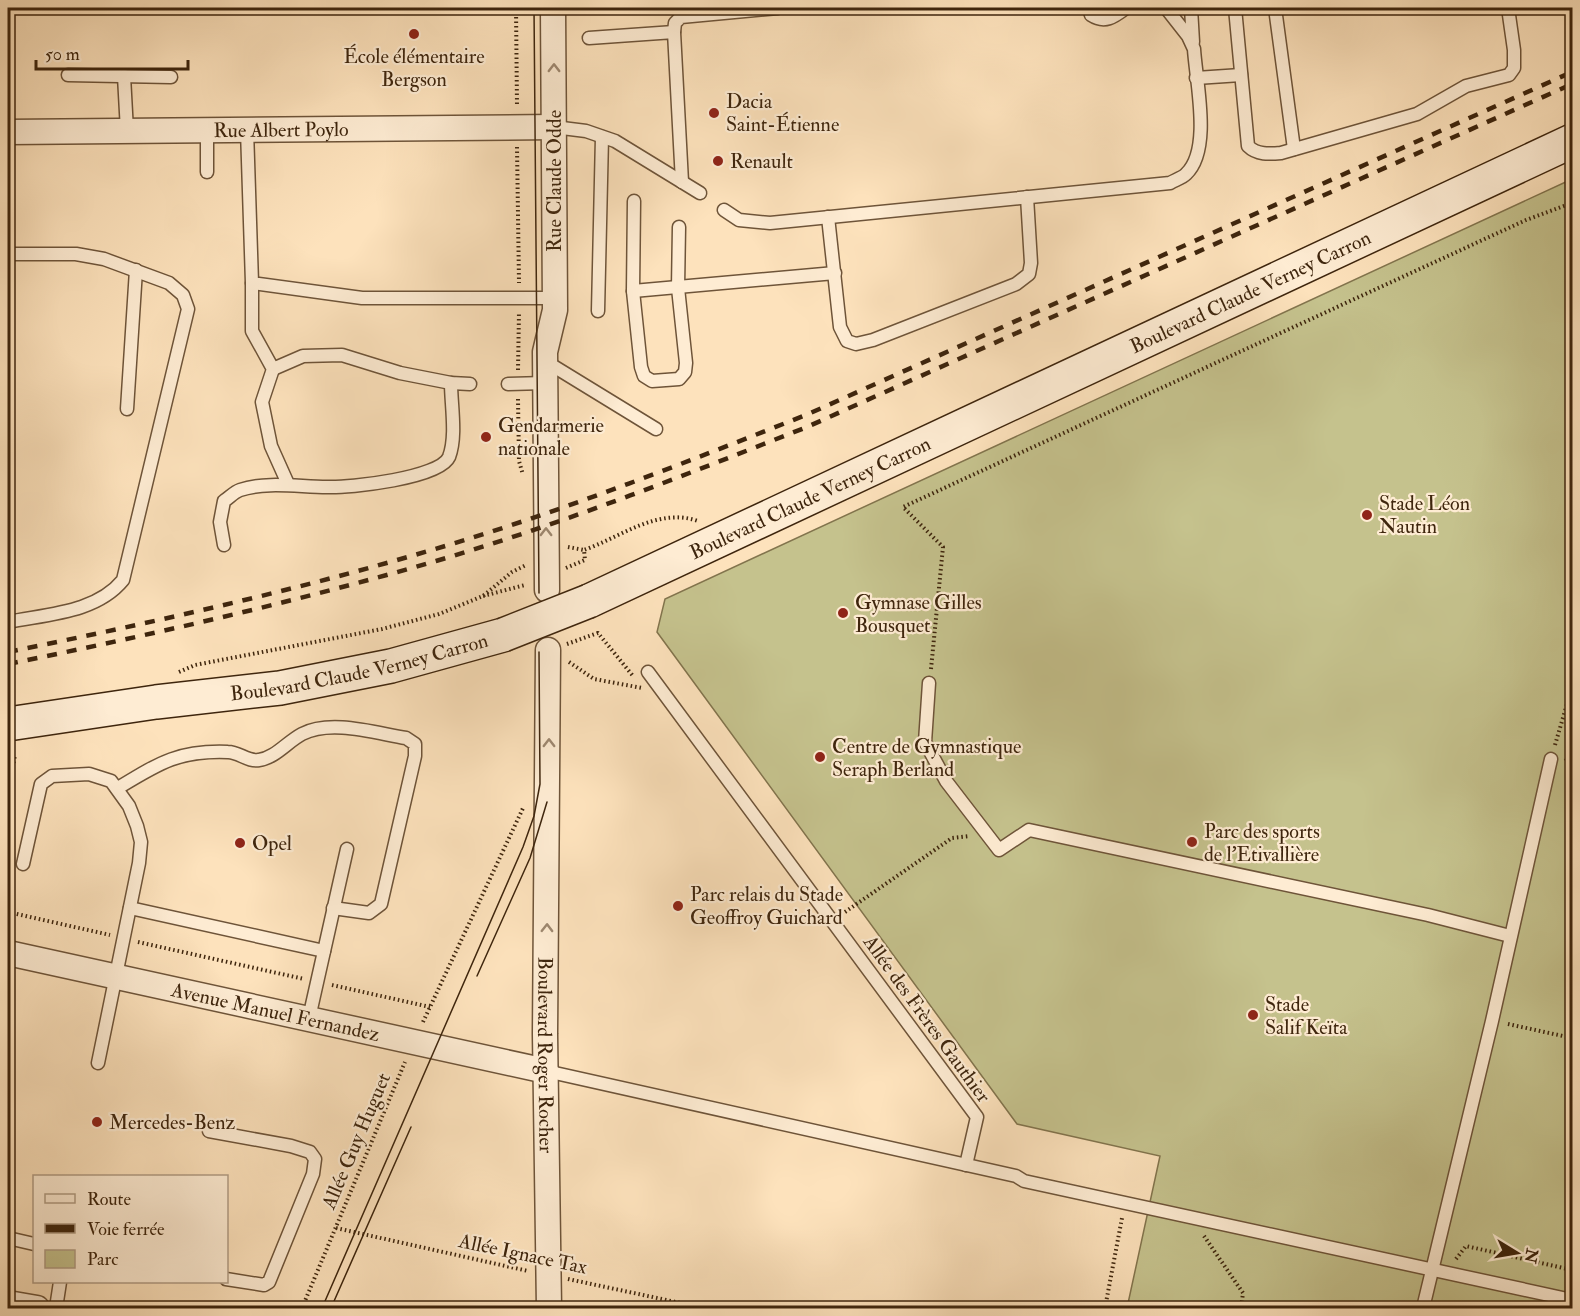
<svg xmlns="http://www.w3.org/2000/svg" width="1580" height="1316" viewBox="0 0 1580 1316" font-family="'IM FELL Double Pica',serif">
  <rect width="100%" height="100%" fill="#fde2bc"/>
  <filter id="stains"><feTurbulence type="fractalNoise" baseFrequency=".00333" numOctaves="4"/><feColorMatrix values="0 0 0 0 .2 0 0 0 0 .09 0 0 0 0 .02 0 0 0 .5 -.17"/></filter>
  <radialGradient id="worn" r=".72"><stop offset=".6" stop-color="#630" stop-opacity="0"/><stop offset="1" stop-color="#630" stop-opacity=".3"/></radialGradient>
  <!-- green -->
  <polygon fill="#c5c28d" stroke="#82744d" stroke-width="1.5" points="1570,180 1569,192 1572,192 1572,1308 1127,1308 1160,1156 1017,1124 657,632 665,599"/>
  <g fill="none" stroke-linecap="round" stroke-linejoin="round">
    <defs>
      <g id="lane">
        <path d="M 1089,8 L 1091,15 C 1105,24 1114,17 1126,8"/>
        <polyline points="1191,8 1193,42"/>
        <path d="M 1235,8 L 1248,146 C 1257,155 1269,154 1281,153 L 1417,114 L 1466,86 L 1509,75 L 1514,68 L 1514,50 L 1508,8"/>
        <polyline points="1275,8 1294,149"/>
        <polyline points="674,32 675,23 681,17 778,8"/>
        <polyline points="589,38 674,32 682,182"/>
        <polyline points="68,75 171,77"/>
        <polyline points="124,76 127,131"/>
        <polyline points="1196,78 1241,75"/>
        <polyline points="554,127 586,131 615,141 700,193"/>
        <polyline points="207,130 207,172"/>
        <polyline points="247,130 252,283 362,298 555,298"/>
        <polyline points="634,201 633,291 641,367 644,376 652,381 679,379 685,372 686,363 678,288 679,227"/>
        <path d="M 724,210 L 739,220 L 770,223 L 1170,183 C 1175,180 1182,178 1186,174 C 1212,150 1196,82 1194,49 L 1188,36 L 1166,8"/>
        <polyline points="828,217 840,327 847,341 856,344 873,340 1016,284 1029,274 1031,263 1027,197"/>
        <path d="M 8,254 L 76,254 L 104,259 L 169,283 L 183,295 L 188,309 L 123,580 C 96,613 47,614 8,622"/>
        <polyline points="252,283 252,331 273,369 262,402 271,446 288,484"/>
        <polyline points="633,291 835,273"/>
        <polyline points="598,311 602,137"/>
        <polyline points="545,361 656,429"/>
        <polyline points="273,369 303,356 342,355 400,373 451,383 470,384"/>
        <polyline points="508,384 545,383"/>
        <polyline points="127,409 136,270"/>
        <path d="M 224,545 L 220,522 L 224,501 C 229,498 234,492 240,490 C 267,481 299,487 327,487 C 350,488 440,478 449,457 C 457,436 451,405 451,383"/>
        <polyline points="648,672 977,1117 966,1165"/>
        <polyline points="929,683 925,742 946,781 999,850 1029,830 1428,915 1510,936"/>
        <path d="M 118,788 C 159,763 179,750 228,752 C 239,752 248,762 259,760 C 275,758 287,742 302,734 C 331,719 375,733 406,738 L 415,744 L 415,756 L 381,904 L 369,913 L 333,908"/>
        <polyline points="23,864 41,784 52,776 89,774 111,781 129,806 137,826 141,842 139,863 98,1063"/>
        <polyline points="130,908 324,951"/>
        <polyline points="309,1018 347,849"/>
        <polyline points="546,1071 1016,1176 1024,1181 1572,1300"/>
        <polyline points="209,1131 291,1146 310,1152 315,1159 313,1174 269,1282 264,1285 226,1279"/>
        <polyline points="8,1238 34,1244"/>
        <polyline points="56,1308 60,1282"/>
        <polyline points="1423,1308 1492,1021 1551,759"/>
      </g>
      <g id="street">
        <path id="s1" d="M 8,132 L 554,127"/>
        <polyline points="547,590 545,352 555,310 553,8"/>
        <path id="s2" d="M 548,650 L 545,1034 L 549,1308"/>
        <path id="s3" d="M 8,953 L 546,1071"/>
        <polyline points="8,1303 37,1308"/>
      </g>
      <g id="secondary">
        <path id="s4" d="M 589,601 L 1572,141"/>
        <path id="s5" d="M 8,724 L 156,702 L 280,688 L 391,666 L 503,635"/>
      </g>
    </defs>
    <!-- lane casing -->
    <use href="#lane" stroke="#6e5439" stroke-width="15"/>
    <!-- street casing -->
    <use href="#street" stroke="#6e5439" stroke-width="27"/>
    <!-- secondary casing -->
    <use href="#secondary" stroke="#3e250d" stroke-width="36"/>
    <!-- path -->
    <g stroke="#3e250d" stroke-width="4" stroke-dasharray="1.5 3" stroke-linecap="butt">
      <polyline points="516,8 517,106"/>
      <polyline points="517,147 519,283"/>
      <polyline points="518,370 519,312"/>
      <polyline points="518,399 519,461 523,475"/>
      <polyline points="568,547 584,550"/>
      <path d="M 566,568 L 585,560 L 584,550 C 621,537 658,507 698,521"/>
      <polyline points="483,596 525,585"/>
      <polyline points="567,644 598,633 633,676"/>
      <polyline points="569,662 594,679 642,688"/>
      <polyline points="931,669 943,547 903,507 1526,220 1572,203"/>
      <polyline points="179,672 195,665 382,629 439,614 483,596 512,572 526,565"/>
      <polyline points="1555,745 1572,687"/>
      <polyline points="8,756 15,755 8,793"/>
      <polyline points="1565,761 1572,756"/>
      <polyline points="8,912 110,935"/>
      <polyline points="845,912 952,838 970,836"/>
      <polyline points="138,942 304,979"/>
      <polyline points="332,985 430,1007"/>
      <polyline points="423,1022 524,806"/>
      <polyline points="1508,1024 1572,1038"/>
      <polyline points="336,1228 528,1271"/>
      <polyline points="1204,1236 1243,1293 1241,1308"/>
      <polyline points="1456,1259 1466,1246 1572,1270"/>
      <polyline points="568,1279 704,1308"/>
      <polyline points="302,1308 405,1062"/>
      <polyline points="1105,1308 1122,1218"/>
    </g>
    <!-- lane -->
    <use href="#lane" stroke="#feecd3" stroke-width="12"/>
    <!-- street -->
    <use href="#street" stroke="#feecd3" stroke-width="24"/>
    <!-- secondary -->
    <use href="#secondary" stroke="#feecd3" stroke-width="33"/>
    <!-- tram -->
    <g stroke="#3e250d" stroke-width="1.5">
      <polyline points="534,8 539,593"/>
      <polyline points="477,976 530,858 547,802"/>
      <polyline points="322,1308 523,847 534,816 540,784 539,652"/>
      <polyline points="331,1308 411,1127"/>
    </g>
    <!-- rail -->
    <g stroke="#3e250d" stroke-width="4.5" stroke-dasharray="10 10" stroke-linecap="butt">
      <path d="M 8,652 C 151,623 294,591 435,549 C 561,512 684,463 806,415 L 1572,72"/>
      <path d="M 8,664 C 151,635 295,602 436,561 C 562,524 685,475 807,427 L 1572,84"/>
    </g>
    <defs>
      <polyline id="secondary-bridge" points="503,635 589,601"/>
    </defs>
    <!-- secondary-bridge casing -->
    <use href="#secondary-bridge" stroke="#3e250d" stroke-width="36" stroke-linecap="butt"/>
    <!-- secondary-bridge -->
    <use href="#secondary-bridge" stroke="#feecd3" stroke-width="33"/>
  </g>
  <!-- one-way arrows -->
  <defs><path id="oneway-chevron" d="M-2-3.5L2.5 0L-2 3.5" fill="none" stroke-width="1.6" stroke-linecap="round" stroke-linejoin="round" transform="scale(1.5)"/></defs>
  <g stroke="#9e8870">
    <use href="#oneway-chevron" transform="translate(554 68) rotate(-90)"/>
    <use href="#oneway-chevron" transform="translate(546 532) rotate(-90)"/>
    <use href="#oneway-chevron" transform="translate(549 743) rotate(-90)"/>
    <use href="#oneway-chevron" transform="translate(547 928) rotate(-89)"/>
  </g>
  <!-- markers -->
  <g fill="#8f2418" stroke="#feecd3" stroke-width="2">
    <circle cx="414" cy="34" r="6"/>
    <circle cx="714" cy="113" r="6"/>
    <circle cx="718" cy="161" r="6"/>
    <circle cx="486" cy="437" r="6"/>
    <circle cx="1367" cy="515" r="6"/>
    <circle cx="843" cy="613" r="6"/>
    <circle cx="820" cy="757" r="6"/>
    <circle cx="1192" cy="842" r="6"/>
    <circle cx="240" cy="843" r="6"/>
    <circle cx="678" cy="906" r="6"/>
    <circle cx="1253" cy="1015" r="6"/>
    <circle cx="97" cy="1122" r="6"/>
  </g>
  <g text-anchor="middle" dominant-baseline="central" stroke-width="4.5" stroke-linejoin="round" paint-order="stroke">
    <!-- poi labels -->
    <g font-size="20" fill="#3e250d" stroke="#feecd3" text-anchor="start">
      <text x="414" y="56" text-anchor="middle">École élémentaire<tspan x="414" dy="23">Bergson</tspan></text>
      <text x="726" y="101">Dacia<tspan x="726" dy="23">Saint-Étienne</tspan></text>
      <text x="730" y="161">Renault</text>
      <text x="498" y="425">Gendarmerie<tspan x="498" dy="23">nationale</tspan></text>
      <text x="1379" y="503">Stade Léon<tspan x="1379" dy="23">Nautin</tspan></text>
      <text x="855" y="602">Gymnase Gilles<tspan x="855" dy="23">Bousquet</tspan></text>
      <text x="832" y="746">Centre de Gymnastique<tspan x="832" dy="23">Seraph Berland</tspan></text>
      <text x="1204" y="831">Parc des sports<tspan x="1204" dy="23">de l'Etivallière</tspan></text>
      <text x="252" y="843">Opel</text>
      <text x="690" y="894">Parc relais du Stade<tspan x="690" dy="23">Geoffroy Guichard</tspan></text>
      <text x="1265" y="1004">Stade<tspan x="1265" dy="23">Salif Keïta</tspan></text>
      <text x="109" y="1122">Mercedes-Benz</text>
    </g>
    <!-- street labels -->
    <g font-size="20" fill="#3e250d" stroke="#feecd3">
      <text stroke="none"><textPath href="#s1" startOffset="273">Rue Albert Poylo</textPath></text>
      <text transform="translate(554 181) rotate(-90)">Rue Claude Odde</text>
      <text stroke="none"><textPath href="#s4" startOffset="730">Boulevard Claude Verney Carron</textPath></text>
      <text stroke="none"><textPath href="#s4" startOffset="244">Boulevard Claude Verney Carron</textPath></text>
      <text stroke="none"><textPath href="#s5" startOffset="356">Boulevard Claude Verney Carron</textPath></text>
      <text stroke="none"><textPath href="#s3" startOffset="274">Avenue Manuel Fernandez</textPath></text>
      <text transform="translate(927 1019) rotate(54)">Allée des Frères Gauthier</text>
      <text stroke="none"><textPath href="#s2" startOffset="405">Boulevard Roger Rocher</textPath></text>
      <text transform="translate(356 1141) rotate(-67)">Allée Guy Huguet</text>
      <text transform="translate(523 1254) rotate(12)">Allée Ignace Tax</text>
    </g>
  </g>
  <!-- margin -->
  <rect width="1580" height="1316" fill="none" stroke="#fde2bc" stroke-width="30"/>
  <rect x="9" y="9" width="1562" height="1298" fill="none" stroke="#3e250d" stroke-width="3"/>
  <rect x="15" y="15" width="1550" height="1286" fill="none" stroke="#3e250d" stroke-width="1.5"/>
  <!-- legend -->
  <rect x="33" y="1175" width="195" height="108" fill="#feecd3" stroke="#b19c84" stroke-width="1.5"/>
  <rect x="45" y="1194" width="30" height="9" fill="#feecd3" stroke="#b19c84" stroke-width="1.5"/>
  <text x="87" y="1205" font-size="18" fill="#3e250d">Route</text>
  <rect x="45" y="1224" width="30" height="9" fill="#3e250d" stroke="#b19c84" stroke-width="1.5"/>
  <text x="87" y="1235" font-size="18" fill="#3e250d">Voie ferrée</text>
  <rect x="45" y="1250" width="30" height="18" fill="#c5c28d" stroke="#b19c84" stroke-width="1.5"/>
  <text x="87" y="1265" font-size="18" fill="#3e250d">Parc</text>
  <!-- north arrow -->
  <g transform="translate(1517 1253) rotate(101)" stroke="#feecd3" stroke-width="4.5" paint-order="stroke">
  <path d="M0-4.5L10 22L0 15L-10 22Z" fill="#3e250d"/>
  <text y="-9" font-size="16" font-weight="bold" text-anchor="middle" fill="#3e250d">N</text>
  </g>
  <!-- scale -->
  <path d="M36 60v9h152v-9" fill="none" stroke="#3e250d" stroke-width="3"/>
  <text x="45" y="60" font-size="18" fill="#3e250d" stroke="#feecd3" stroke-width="4.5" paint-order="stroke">50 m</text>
  <rect width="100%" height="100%" filter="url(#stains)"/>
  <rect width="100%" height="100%" fill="url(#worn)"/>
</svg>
